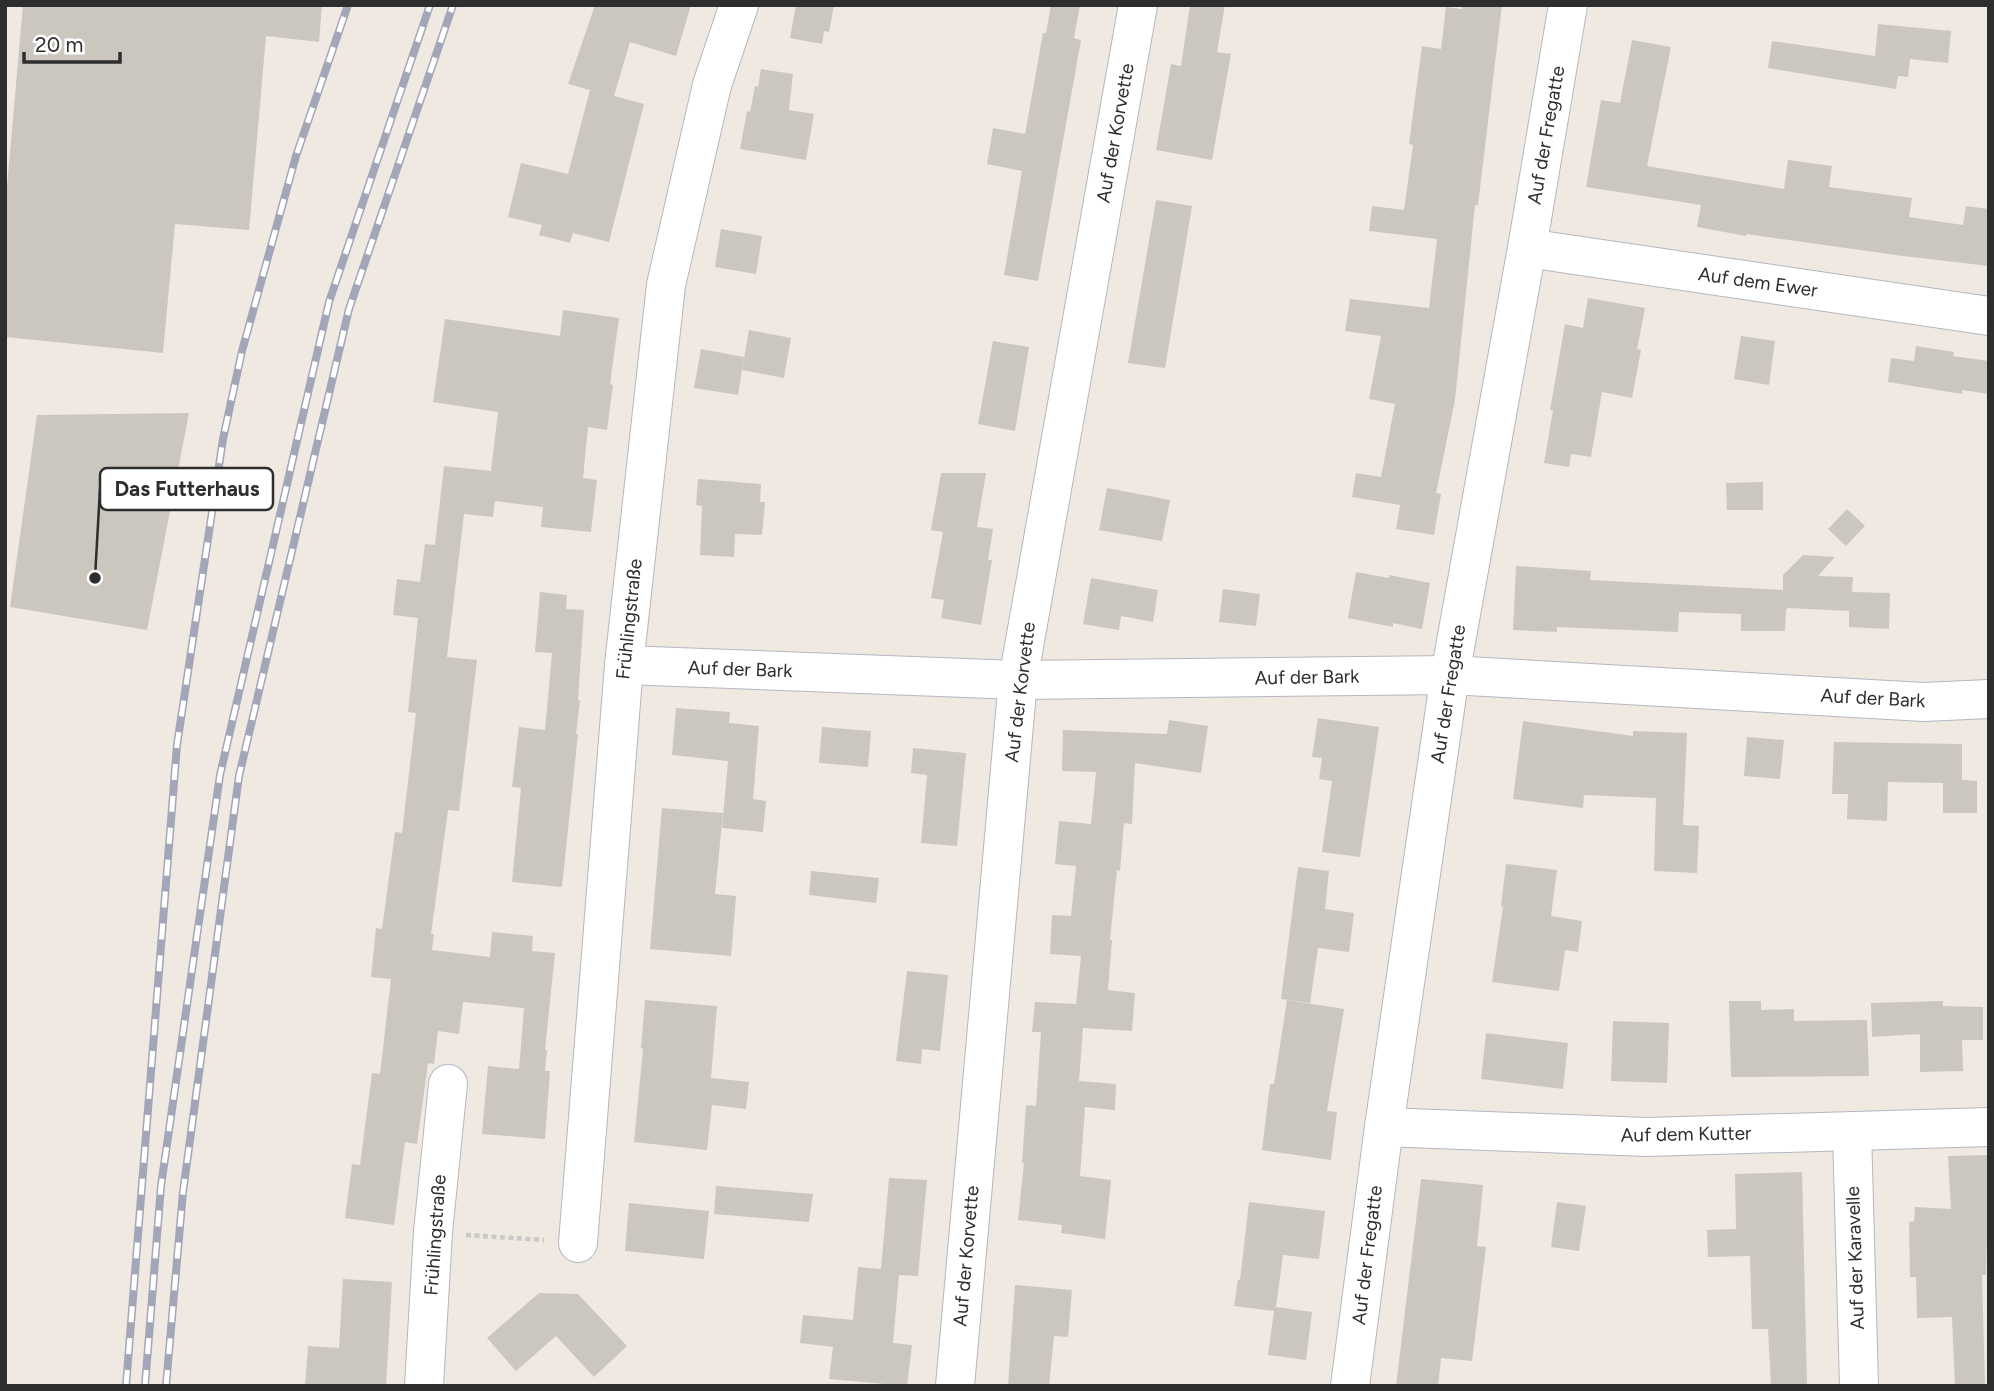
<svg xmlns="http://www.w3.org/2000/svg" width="1994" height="1391" viewBox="0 0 1994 1391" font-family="Figtree,sans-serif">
  <rect width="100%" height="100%" fill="#efe9e1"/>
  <!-- building -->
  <g fill="#cbc7bf">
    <polygon points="23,5 322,5 319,42 266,36 249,230 175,224 163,353 5,337 5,209"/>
    <polygon points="595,5 691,5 676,56 630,42 614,96 644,104 609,242 573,233 570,243 539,235 542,225 508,217 521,163 568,174 590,90 568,84"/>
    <polygon points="796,5 834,5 829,32 824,31 822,44 790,38"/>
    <polygon points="1051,5 1080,5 1074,38 1081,40 1038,281 1004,275 1022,171 987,164 993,128 1025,134 1043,33 1046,33"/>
    <polygon points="1190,5 1225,5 1217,52 1231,54 1212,160 1156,150 1171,64 1181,66"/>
    <polygon points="1462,5 1502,5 1478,205 1475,205 1455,400 1436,493 1441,494 1434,535 1396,529 1400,505 1352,497 1356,473 1381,477 1395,404 1369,399 1381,336 1345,331 1350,299 1429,308 1437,239 1369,231 1372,206 1404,210 1413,145 1409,144 1422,46 1441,49 1446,7 1462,9"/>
    <polygon points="1878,24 1951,31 1948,63 1910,59 1908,77 1898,76 1896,89 1768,68 1772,41 1875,56"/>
    <polygon points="1632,40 1671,47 1647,166 1784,189 1788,160 1832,166 1829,187 1912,198 1909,217 1963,225 1966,206 1989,209 1989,266 1903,256 1746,234 1746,236 1697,227 1701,205 1586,187 1601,100 1620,103"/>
    <polygon points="761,69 793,74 789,110 814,114 806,160 740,149 747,111 750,112 755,86 758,87"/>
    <polygon points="1156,200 1192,206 1165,368 1128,363"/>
    <polygon points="721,229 762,236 756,274 715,267"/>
    <polygon points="1588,298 1645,308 1637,349 1641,350 1632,398 1602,392 1591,457 1571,454 1569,467 1544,463 1553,410 1550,410 1565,324 1583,328"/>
    <polygon points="563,310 619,318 610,384 613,385 607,430 588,427 583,478 597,480 591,532 541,527 543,507 495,501 493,517 464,514 447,657 477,660 459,811 448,810 431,934 434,934 432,950 490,957 492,932 533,936 532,951 555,953 545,1050 547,1050 545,1071 550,1071 545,1139 482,1134 488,1066 519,1069 524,1008 463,1002 459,1034 438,1031 434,1064 428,1063 417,1144 405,1142 394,1225 345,1218 352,1164 360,1165 372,1073 380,1074 391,979 371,977 376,928 382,929 395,832 402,833 416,713 408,712 418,618 393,615 397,579 420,582 425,544 435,545 444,466 491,471 498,412 433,402 445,319 560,336"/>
    <polygon points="749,330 791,338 784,378 742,370"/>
    <polygon points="1741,336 1775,341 1769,385 1734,379"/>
    <polygon points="993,341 1029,347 1015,431 978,424"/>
    <polygon points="1916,346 1954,352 1953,356 1989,361 1989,394 1962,390 1962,394 1888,382 1891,358 1914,361"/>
    <polygon points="701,349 744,357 738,395 694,388"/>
    <polygon points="189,413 147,630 10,607 37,415"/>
    <polygon points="941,473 986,473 977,527 993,529 988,560 992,560 981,625 941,618 944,600 931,598 943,532 931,530"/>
    <polygon points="698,479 761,484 760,502 765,502 762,535 735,534 734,557 700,555 702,506 696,505"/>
    <polygon points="1763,482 1763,510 1727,510 1726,483"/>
    <polygon points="1107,488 1170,500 1162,541 1099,530"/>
    <polygon points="1847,509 1865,526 1846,546 1828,529"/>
    <polygon points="1803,555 1835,557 1818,576 1853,577 1852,592 1890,593 1889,629 1849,627 1849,611 1788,608 1786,610 1785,631 1741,631 1741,614 1679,612 1678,632 1557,627 1557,632 1513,630 1516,566 1591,571 1590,580 1783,590 1783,575"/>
    <polygon points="1356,572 1389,578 1389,575 1430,583 1422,629 1393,623 1393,627 1348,618"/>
    <polygon points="1091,578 1158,590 1153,622 1121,616 1119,630 1083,624"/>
    <polygon points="1223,589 1260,594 1256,626 1219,622"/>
    <polygon points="540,592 567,595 566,609 584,610 578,700 580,700 576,734 578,734 562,887 512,882 521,788 512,787 519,727 545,730 552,653 535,652"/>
    <polygon points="676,708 730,712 729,723 759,726 753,799 766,801 763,832 722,828 728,761 672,755"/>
    <polygon points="1318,718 1379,727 1360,857 1322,852 1332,781 1319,779 1322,758 1312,757"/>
    <polygon points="1169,720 1208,726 1201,773 1135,763 1132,824 1124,823 1120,871 1117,870 1110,940 1112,940 1108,990 1135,993 1132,1031 1083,1028 1079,1081 1116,1084 1115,1110 1085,1107 1080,1176 1111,1180 1105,1239 1061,1233 1062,1225 1018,1220 1024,1163 1022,1163 1026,1105 1036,1106 1041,1032 1032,1032 1035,1002 1076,1004 1081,956 1050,954 1052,915 1071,916 1076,866 1055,864 1059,821 1091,824 1096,772 1062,771 1063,730 1167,734"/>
    <polygon points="1523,721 1633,736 1633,731 1687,733 1683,825 1699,826 1697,873 1654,871 1656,798 1584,795 1583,808 1513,799"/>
    <polygon points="822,727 871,731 868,767 819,763"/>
    <polygon points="1747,737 1784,740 1780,779 1744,776"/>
    <polygon points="1834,742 1962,744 1962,780 1977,781 1977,813 1943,813 1943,783 1888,782 1887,821 1847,819 1848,794 1832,794"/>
    <polygon points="913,748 966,753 957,846 921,843 927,775 911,773"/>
    <polygon points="662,808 723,813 715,894 736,896 731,956 650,949"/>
    <polygon points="1506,864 1557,870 1551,916 1582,921 1578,952 1565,950 1559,991 1492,982 1503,907 1501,906"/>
    <polygon points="1298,867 1329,871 1325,909 1354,913 1349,952 1318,948 1310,1003 1281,999"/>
    <polygon points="811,871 879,878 876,903 809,895"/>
    <polygon points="907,971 948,975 940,1051 922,1049 921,1064 896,1061"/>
    <polygon points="645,1000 717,1006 711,1078 749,1082 746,1109 712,1105 707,1150 634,1142 643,1049 641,1048"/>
    <polygon points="1287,1000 1344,1009 1327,1111 1337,1112 1331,1160 1262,1150 1270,1084 1274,1084"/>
    <polygon points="1729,1001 1761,1001 1761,1010 1794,1009 1794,1021 1867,1020 1869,1076 1731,1077"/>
    <polygon points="1943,1001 1943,1006 1983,1007 1983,1040 1962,1040 1963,1071 1920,1072 1920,1034 1872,1037 1871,1003"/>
    <polygon points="1613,1021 1669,1023 1667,1083 1611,1081"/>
    <polygon points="1486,1033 1568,1043 1563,1089 1481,1079"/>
    <polygon points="1989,1155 1986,1275 1982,1275 1985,1386 1955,1386 1952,1317 1917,1318 1916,1277 1910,1277 1909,1222 1914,1221 1915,1207 1951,1209 1948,1156"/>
    <polygon points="1802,1172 1807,1386 1771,1386 1768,1329 1752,1329 1750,1256 1708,1257 1707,1230 1736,1229 1735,1174"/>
    <polygon points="889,1178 927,1180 918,1276 899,1275 893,1343 912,1345 907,1386 829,1379 833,1347 800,1343 803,1315 853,1320 858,1267 881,1269"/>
    <polygon points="1421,1179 1483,1185 1477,1246 1486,1247 1472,1361 1441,1358 1438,1386 1396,1386"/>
    <polygon points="716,1186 813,1194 809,1222 714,1214"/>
    <polygon points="1249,1202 1325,1211 1319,1259 1283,1255 1276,1307 1312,1312 1306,1360 1268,1355 1274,1311 1234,1306 1238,1280 1240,1280"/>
    <polygon points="1557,1202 1586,1206 1579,1251 1551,1247"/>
    <polygon points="629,1203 709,1211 704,1259 625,1251"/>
    <polygon points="343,1279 392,1282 386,1386 305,1386 308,1346 339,1348"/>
    <polygon points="1015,1285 1072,1290 1068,1337 1054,1336 1049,1386 1008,1386"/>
    <polygon points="539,1293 578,1294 627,1346 594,1377 556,1336 516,1371 487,1338"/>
  </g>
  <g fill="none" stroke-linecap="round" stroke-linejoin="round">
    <defs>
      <g id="minor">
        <polyline points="1527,248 1989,316"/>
        <polyline points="624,665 1018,680 1450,675 1924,702 1989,699"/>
        <polyline points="1384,1127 1647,1137 1989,1127"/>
        <polyline points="1852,1131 1859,1386"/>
        <polyline points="578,1243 624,665 666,285 712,85 739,5"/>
        <polyline points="424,1386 433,1232 448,1084"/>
        <polyline points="955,1386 1018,680 1138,5"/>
        <polyline points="1350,1386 1384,1127 1450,675 1527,248 1568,5"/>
      </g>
    </defs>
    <!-- minor casing -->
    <use href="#minor" stroke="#b4b7c1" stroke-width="40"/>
    <!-- path -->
    <polyline stroke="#c9c9c9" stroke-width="4.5" stroke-dasharray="5 3.5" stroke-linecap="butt" points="466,1235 544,1240"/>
    <!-- minor -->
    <use href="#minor" stroke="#fff" stroke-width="38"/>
    <defs>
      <g id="rail">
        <polyline points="126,1386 177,745 223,439 242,351 296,156 348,5"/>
        <polyline points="145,1386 161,1186 220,775 329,302 430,5"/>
        <polyline points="166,1386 183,1192 239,776 349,309 453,5"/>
      </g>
    </defs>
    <!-- rail casing -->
    <use href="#rail" stroke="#a3a6b8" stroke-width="8"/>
    <!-- rail -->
    <use href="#rail" stroke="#fff" stroke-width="5" stroke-dasharray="16" stroke-linecap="butt"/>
  </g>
  <g text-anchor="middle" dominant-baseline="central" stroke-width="7" stroke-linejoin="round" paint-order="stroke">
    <!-- street labels -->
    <g font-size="19" fill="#2e2e2e" stroke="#fff">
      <text transform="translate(1115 133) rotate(-80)">Auf der Korvette</text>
      <text transform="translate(1546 135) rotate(-80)">Auf der Fregatte</text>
      <text transform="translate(1758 282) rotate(8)">Auf dem Ewer</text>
      <text transform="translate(629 619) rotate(-84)">Frühlingstraße</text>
      <text transform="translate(740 669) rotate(2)">Auf der Bark</text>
      <text transform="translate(1307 677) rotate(-1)">Auf der Bark</text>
      <text transform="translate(1020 692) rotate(-83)">Auf der Korvette</text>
      <text transform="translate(1448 694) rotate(-81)">Auf der Fregatte</text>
      <text transform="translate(1873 698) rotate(3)">Auf der Bark</text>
      <text transform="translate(1686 1134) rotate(-1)">Auf dem Kutter</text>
      <text transform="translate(435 1235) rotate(-86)">Frühlingstraße</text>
      <text transform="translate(1367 1255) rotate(-83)">Auf der Fregatte</text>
      <text transform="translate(966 1256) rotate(-85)">Auf der Korvette</text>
      <text transform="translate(1855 1258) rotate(-92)">Auf der Karavelle</text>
    </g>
  </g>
  <!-- callouts -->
  <path fill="none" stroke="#2e2e2e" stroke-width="2.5" d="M95 578L100 489"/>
  <circle fill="#2e2e2e" stroke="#fff" stroke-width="2.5" cx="95" cy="578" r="7"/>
  <rect fill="#fff" stroke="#2e2e2e" stroke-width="2.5" x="100" y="468" width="173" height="42" rx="7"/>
  <g font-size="21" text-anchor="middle" font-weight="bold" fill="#2e2e2e">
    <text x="187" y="496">Das Futterhaus</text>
  </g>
  <!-- border -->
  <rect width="1994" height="1391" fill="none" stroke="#2e2e2e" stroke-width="14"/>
  <!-- scale -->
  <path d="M24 52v10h96v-10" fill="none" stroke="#2e2e2e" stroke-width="3.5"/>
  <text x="35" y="52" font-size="21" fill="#2e2e2e" stroke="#ffffff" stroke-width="5" paint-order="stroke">20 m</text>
</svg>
